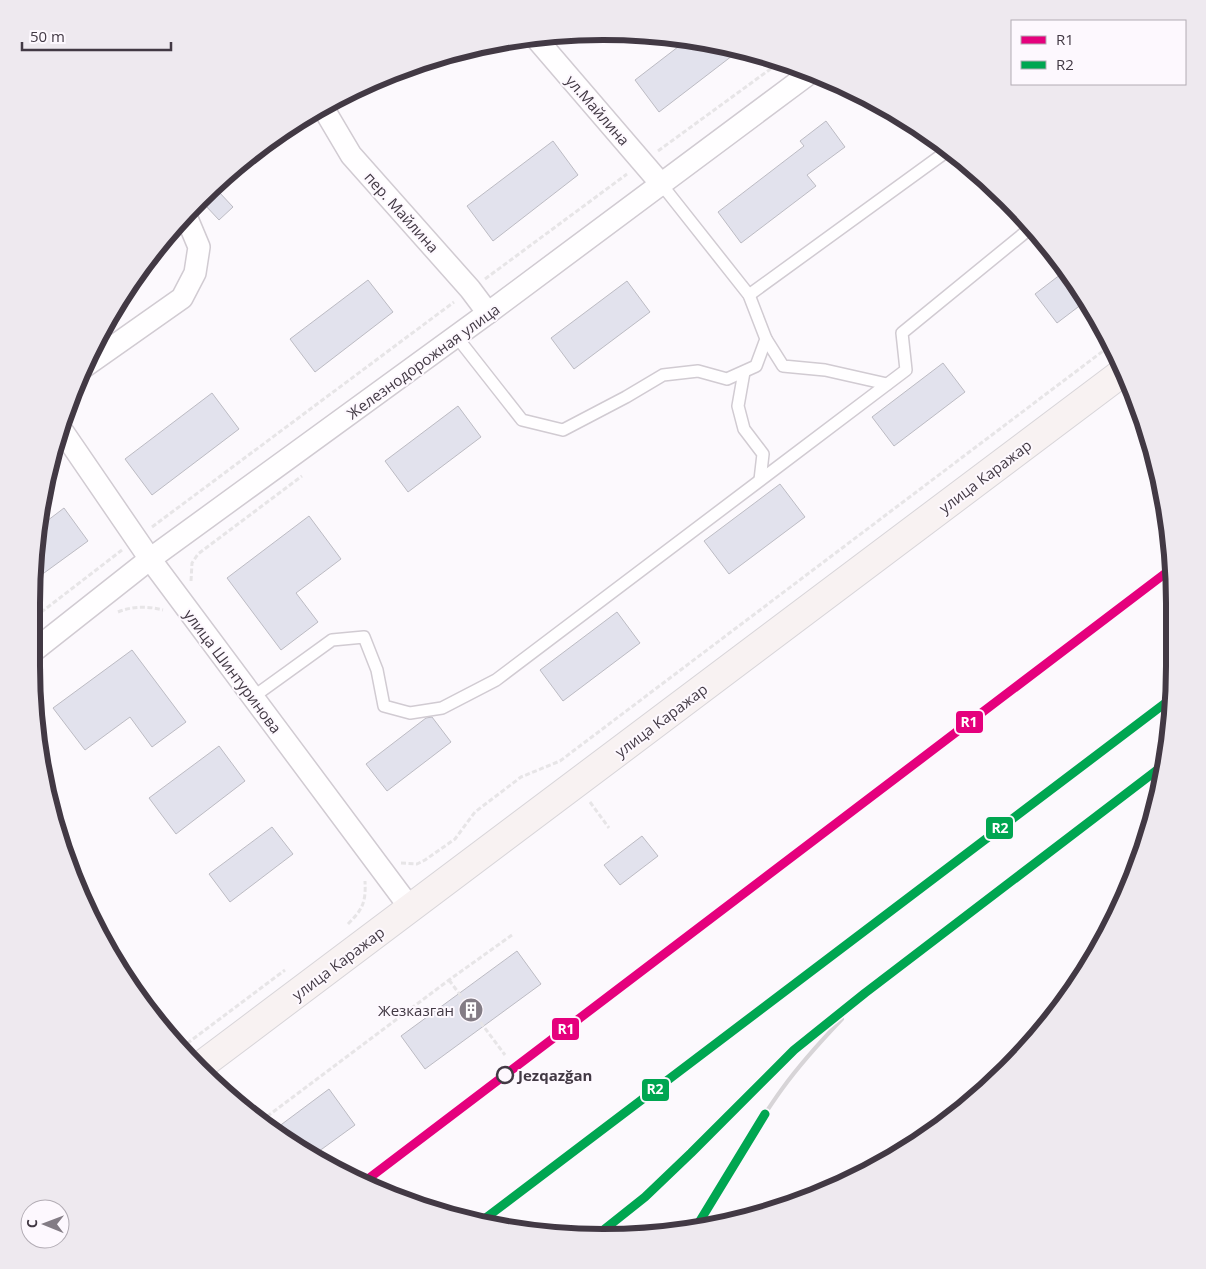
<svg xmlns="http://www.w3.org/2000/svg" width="1206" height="1269" viewBox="0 0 1206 1269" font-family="'Open Sans',sans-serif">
  <rect width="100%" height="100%" fill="#fcf9fd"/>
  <!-- building -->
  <g fill="#e2e2ed" stroke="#bcbbc3">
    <polygon points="687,40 741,49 659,112 635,80"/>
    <polygon points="826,121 845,147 807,175 816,186 741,243 718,212 804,146 800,141"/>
    <polygon points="553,141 578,175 493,241 467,206"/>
    <polygon points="219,192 233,207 219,220 205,205"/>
    <polygon points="1065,271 1086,301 1057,323 1035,294"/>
    <polygon points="368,280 393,312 315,372 290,339"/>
    <polygon points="627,281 650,312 574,369 551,338"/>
    <polygon points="943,363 965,392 894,446 872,417"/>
    <polygon points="212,393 239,429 152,495 125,459"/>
    <polygon points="458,406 481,437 408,492 385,461"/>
    <polygon points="780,484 805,517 729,574 704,541"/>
    <polygon points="64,508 88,541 33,581 32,565 39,527"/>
    <polygon points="309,516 341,559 296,593 318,622 281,650 227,578"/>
    <polygon points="617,612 640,643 563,701 540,670"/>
    <polygon points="132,650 186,722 152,747 130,717 85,750 53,708"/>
    <polygon points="432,717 451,742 387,791 366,764 426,718"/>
    <polygon points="219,746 245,781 176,834 149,798"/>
    <polygon points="272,827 293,854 230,902 209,874"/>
    <polygon points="642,836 658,856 620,885 604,865"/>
    <polygon points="517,951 541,984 425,1069 401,1036"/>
    <polygon points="329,1089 355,1125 311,1157 274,1130"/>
  </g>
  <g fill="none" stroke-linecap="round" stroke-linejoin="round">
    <defs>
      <g id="lane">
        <polyline points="749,295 950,149"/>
        <polyline points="456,336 522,420 563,430 626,397 663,375 698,371 727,379 756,366 766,339 749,295 662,185"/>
        <polyline points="766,339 783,366 825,370 887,384"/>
        <polyline points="744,372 738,406 744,429 763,454 760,480"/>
        <polyline points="253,697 332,640 364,637 377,670 384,706 410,713 442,708 496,680 906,370 902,333 1033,226"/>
      </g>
      <g id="street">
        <polyline points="534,36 662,185"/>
        <polyline points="322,106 351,155 470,289 488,313"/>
        <polyline points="84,367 182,298 195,273 199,247 186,216"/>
        <polyline points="61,429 150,559 411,909"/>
        <polyline points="36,649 150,559 488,313 810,73"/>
      </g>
      <polyline id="primary" points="199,1067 1123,372"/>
    </defs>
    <!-- lane casing -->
    <use href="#lane" stroke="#d1cbd2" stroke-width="14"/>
    <!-- street casing -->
    <use href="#street" stroke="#d1cbd2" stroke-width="24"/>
    <!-- primary casing -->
    <use href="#primary" stroke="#d8d5d9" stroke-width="30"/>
    <!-- path -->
    <g stroke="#e7e5e7" stroke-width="3" stroke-dasharray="5 2.5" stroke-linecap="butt">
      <polyline points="658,151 780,62"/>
      <polyline points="485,279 627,174"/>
      <polyline points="152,527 454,302"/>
      <polyline points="191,581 192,563 198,554 302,476"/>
      <path d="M 118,612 C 132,606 148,606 163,610"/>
      <polyline points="35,617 122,550"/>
      <polyline points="37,674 43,669"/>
      <polyline points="590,802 609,828"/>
      <polyline points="401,863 417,864 425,860 455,839 475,812 521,777 560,761 1111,345"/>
      <path d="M 348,924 C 363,909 366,902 365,881"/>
      <polyline points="449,980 505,1055"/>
      <polyline points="181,1048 285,970"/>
      <polyline points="261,1121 449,980 512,935"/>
    </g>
    <!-- lane -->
    <use href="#lane" stroke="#fffeff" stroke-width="11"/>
    <!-- street -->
    <use href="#street" stroke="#fffeff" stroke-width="21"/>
    <!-- primary -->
    <use href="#primary" stroke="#f8f2f2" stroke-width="28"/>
    <!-- rail -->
    <g stroke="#d7d4d7" stroke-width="4">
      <polyline points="483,1220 1172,698"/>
      <path d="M 695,1229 C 724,1182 750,1133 782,1089 C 800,1064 821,1041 842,1019"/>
      <polyline points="596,1236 645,1197 691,1153 794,1050 865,993 1165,764"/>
    </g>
    <defs>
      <polyline id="rail-1" points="364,1182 1171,569"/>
      <g id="rail-2">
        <polyline points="483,1220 1172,698"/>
        <polyline points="695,1229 765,1114"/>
        <polyline points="596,1236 645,1197 691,1153 794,1050 865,993 1165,764"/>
      </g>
    </defs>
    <!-- rail-1 casing -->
    <use href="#rail-1" stroke="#fdf8fe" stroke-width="12"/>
    <!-- rail-2 casing -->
    <use href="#rail-2" stroke="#fdf8fe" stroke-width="12"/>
    <!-- rail-1 -->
    <use href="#rail-1" stroke="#e5007d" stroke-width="9"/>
    <!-- rail-2 -->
    <use href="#rail-2" stroke="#00a651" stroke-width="9"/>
  </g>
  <!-- icons -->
  <defs>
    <symbol id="building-disc" viewBox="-11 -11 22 22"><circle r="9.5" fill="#837c85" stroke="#fdf8fe"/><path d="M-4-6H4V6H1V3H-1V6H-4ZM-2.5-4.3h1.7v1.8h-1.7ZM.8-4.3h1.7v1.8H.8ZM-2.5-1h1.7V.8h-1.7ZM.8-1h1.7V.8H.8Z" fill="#fff"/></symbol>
  </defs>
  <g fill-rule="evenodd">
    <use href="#building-disc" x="457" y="996" width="28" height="28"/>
  </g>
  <!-- markers -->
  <circle fill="#fdf8fe" stroke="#423944" stroke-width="2.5" cx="505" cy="1075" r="8"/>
  <g text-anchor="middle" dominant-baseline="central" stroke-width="4" stroke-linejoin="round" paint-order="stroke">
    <!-- street labels -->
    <g font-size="15" fill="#423944" stroke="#fdf8fe">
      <text transform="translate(598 110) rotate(49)">ул.Майлина</text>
      <text transform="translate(402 212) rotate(48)">пер. Майлина</text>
      <text transform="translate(423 361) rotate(-36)">Железнодорожная улица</text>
      <text transform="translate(985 476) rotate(-37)">улица Каражар</text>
      <text transform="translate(233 671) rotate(53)">улица Шинтуринова</text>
      <text transform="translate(661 720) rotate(-37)">улица Каражар</text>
      <text transform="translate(338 963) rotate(-37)">улица Каражар</text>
    </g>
    <!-- poi labels -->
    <g font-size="15" fill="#423944" stroke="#fdf8fe" text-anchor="end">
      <text x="454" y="1010">Жезказган</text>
    </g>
    <!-- stop labels -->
    <g font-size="15" font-weight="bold" fill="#423944" stroke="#fdf8fe" text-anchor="start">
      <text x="518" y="1075">Jezqazğan</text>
    </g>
  </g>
  <!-- crop -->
  <path d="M0 0H1206V1269H0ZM603 40H603A563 563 0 0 1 1166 603V666A563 563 0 0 1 603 1229H603A563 563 0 0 1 40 666V603A563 563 0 0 1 603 40Z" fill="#eee9ef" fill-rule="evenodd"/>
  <path fill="none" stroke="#423944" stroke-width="6" d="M603 40H603A563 563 0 0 1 1166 603V666A563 563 0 0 1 603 1229H603A563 563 0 0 1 40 666V603A563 563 0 0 1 603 40Z"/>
  <g stroke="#fdf8fe" stroke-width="2">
    <rect x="955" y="710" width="29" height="24" rx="5" fill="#e5007d"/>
    <rect x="985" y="816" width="29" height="24" rx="5" fill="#00a651"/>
    <rect x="551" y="1017" width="29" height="24" rx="5" fill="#e5007d"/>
    <rect x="641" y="1078" width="29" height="24" rx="5" fill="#00a651"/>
  </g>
  <g font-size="14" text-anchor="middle" font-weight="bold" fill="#fff">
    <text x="969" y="727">R1</text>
    <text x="1000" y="833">R2</text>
    <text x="566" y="1034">R1</text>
    <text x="655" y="1094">R2</text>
  </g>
  <!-- legend -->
  <rect x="1011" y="20" width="175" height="65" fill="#fdf8fe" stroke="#b2acb4"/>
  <rect x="1021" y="36" width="25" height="8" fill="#e5007d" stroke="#b2acb4"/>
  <text x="1056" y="45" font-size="15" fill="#423944">R1</text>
  <rect x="1021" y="61" width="25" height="8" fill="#00a651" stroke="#b2acb4"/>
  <text x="1056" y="70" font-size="15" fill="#423944">R2</text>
  <!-- north arrow -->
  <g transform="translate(45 1224) rotate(271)"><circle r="24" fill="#fdf8fe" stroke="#b2acb4"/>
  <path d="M0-4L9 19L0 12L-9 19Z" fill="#837c85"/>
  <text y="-8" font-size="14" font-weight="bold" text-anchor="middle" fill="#423944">С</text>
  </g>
  <!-- scale -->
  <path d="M22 42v8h149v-8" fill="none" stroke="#423944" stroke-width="2.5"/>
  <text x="30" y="42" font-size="15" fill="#423944" stroke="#fdf8fe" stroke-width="4" paint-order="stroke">50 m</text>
</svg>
